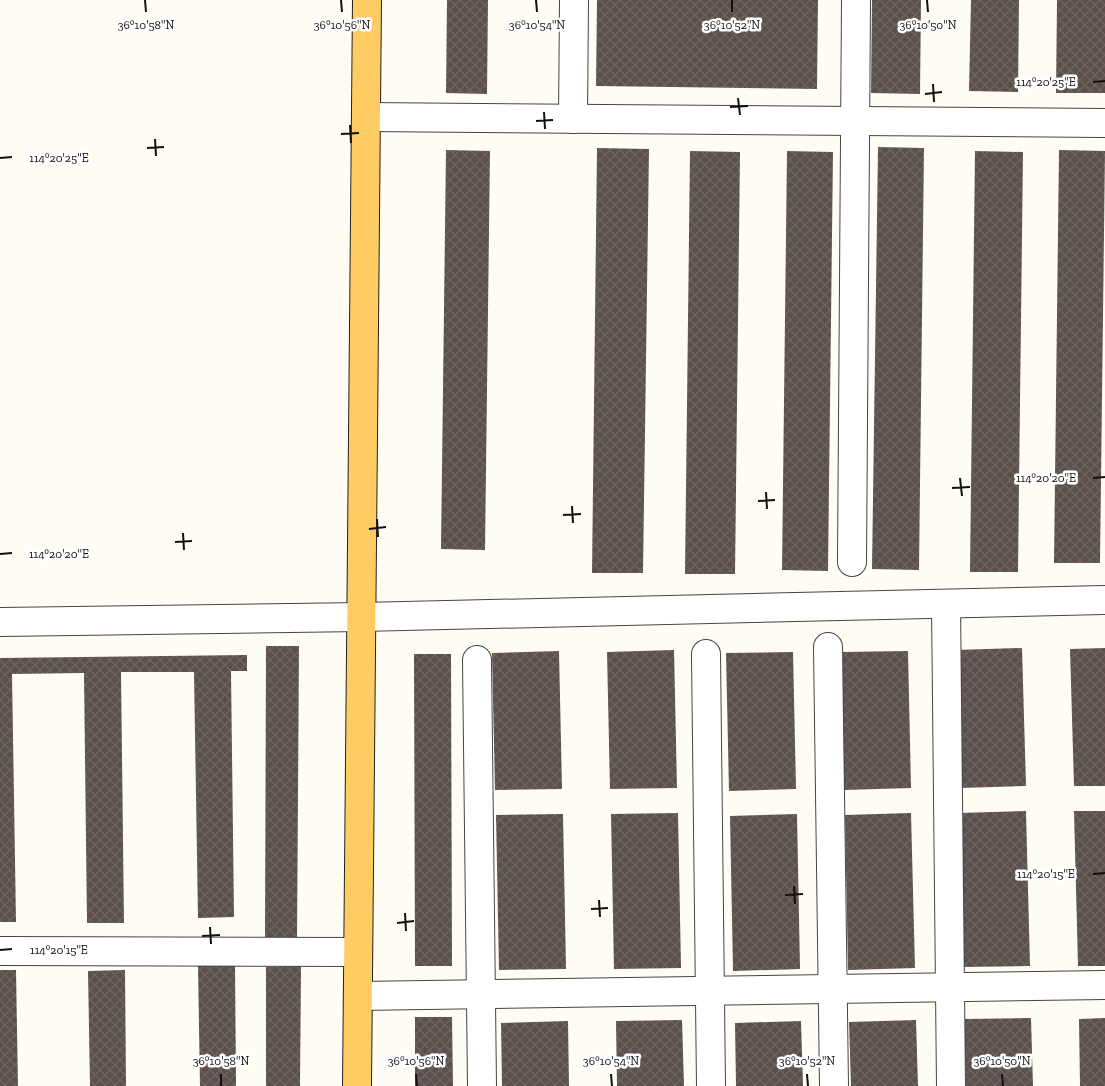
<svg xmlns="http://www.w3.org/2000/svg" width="1105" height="1086" viewBox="0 0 1105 1086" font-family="'Zilla Slab',serif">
  <defs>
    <pattern id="building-cross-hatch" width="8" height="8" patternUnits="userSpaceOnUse" patternTransform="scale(1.25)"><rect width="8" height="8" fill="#5b504c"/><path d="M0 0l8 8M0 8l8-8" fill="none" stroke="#6e6562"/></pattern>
  </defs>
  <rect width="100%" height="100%" fill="#fffcf4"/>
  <!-- building -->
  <g fill="url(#building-cross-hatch)">
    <polygon points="447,0 488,0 487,94 446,93"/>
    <polygon points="597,0 818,0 817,89 596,86"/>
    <polygon points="872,0 921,0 920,94 871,93"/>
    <polygon points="971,0 1019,0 1018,92 969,91"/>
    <polygon points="1057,0 1105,0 1105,93 1056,93"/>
    <polygon points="878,147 924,148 919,570 872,569"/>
    <polygon points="597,148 649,149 643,573 592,573"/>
    <polygon points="446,150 490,151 485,550 441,549"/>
    <polygon points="1059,150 1105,151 1100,563 1054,563"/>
    <polygon points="690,151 740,152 735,574 685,574"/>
    <polygon points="787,151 833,152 828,571 782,570"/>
    <polygon points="975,151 1023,152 1018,572 970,572"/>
    <polygon points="266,646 299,646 297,942 265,942"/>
    <polygon points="1022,648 1026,786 959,788 956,650"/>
    <polygon points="1105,648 1105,786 1074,786 1070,649"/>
    <polygon points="674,650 677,788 610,789 607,652"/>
    <polygon points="559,651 562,789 495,790 492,653"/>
    <polygon points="908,651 911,788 844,790 841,652"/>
    <polygon points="793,652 796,789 729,791 726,653"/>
    <polygon points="414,654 451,654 452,966 415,966"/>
    <polygon points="247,655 247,671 231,671 234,917 198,918 194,672 121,672 124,923 87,923 84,673 12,674 16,922 0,922 0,658"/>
    <polygon points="1026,811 1030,966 963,967 959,813"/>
    <polygon points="1074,811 1105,811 1105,966 1078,966"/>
    <polygon points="678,813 681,968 614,969 611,814"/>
    <polygon points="911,813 915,968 848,970 845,815"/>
    <polygon points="563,814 566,969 499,970 496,815"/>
    <polygon points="797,814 800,969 733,971 730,816"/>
    <polygon points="198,966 235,966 236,1086 200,1086"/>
    <polygon points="301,966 300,1086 266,1086 266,967"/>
    <polygon points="0,970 16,970 18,1086 0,1086"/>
    <polygon points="125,970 126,1086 90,1086 88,971"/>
    <polygon points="415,1017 452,1017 453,1086 415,1086"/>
    <polygon points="1031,1018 1033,1086 966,1086 964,1019"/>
    <polygon points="1105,1018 1105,1086 1080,1086 1079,1019"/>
    <polygon points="682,1020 684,1086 617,1086 616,1021"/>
    <polygon points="916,1020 918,1086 851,1086 849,1022"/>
    <polygon points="568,1021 569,1086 502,1086 501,1023"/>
    <polygon points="801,1021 803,1086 736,1086 735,1023"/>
  </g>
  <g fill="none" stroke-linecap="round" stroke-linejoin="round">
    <defs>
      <g id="minor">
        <polyline points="366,117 1105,123"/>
        <polyline points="573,119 574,0"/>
        <polyline points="852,562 856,0"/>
        <polyline points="946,604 951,1086"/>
        <polyline points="0,622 361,617 1105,600"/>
        <polyline points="828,647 834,1086"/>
        <polyline points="706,654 711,1086"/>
        <polyline points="477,660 482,1086"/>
        <polyline points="0,951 358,952"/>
        <polyline points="358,996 1105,985"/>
      </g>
      <polyline id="major" points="357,1086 367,0"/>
    </defs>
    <!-- minor casing -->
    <use href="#minor" stroke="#444" stroke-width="30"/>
    <!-- major casing -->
    <use href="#major" stroke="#222" stroke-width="30"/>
    <!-- minor -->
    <use href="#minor" stroke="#fff" stroke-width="28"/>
    <!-- major -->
    <use href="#major" stroke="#ffcc64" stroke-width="28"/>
  </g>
  <!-- ticks -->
  <path fill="none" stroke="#111" stroke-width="2" d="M 145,0 L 146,12M 341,0 L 342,12M 536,0 L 537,12M 732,0 L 732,12M 927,0 L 928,12M 1093,82 L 1105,81M 933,84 L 934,102M 925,94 L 942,92M 738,98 L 740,115M 730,107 L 748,106M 544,112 L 545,129M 536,121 L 553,120M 350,125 L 351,143M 341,134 L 359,133M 155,139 L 156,156M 147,148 L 164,147M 0,158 L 12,157M 960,478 L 962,496M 1093,478 L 1105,477M 952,488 L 970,487M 766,492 L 767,509M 758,501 L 775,500M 572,506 L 573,523M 563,515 L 581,514M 377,519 L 378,537M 369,529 L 386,527M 183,533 L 184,550M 175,542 L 192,541M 0,554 L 12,553M 1093,874 L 1105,873M 794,886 L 795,904M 785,895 L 803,894M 599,900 L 600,917M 591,909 L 608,908M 405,913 L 406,931M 397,923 L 414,921M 210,927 L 211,944M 202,936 L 220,935M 0,950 L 12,949M 221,1074 L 221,1086M 416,1074 L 417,1086M 611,1074 L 612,1086M 807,1074 L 808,1086M 1002,1074 L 1003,1086"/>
  <g font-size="12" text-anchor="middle" fill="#111" stroke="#fff" stroke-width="5" stroke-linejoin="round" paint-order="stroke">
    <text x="146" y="29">36°10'58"N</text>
    <text x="342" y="29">36°10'56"N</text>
    <text x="537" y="29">36°10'54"N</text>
    <text x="732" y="29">36°10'52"N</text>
    <text x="928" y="29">36°10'50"N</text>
    <text x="1046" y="86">114°20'25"E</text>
    <text x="59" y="162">114°20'25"E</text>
    <text x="1046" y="482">114°20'20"E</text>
    <text x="59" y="558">114°20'20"E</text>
    <text x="1046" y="878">114°20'15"E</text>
    <text x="59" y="954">114°20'15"E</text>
    <text x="221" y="1065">36°10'58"N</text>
    <text x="416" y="1065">36°10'56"N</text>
    <text x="611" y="1065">36°10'54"N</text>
    <text x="807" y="1065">36°10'52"N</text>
    <text x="1002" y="1065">36°10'50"N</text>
  </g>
</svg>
